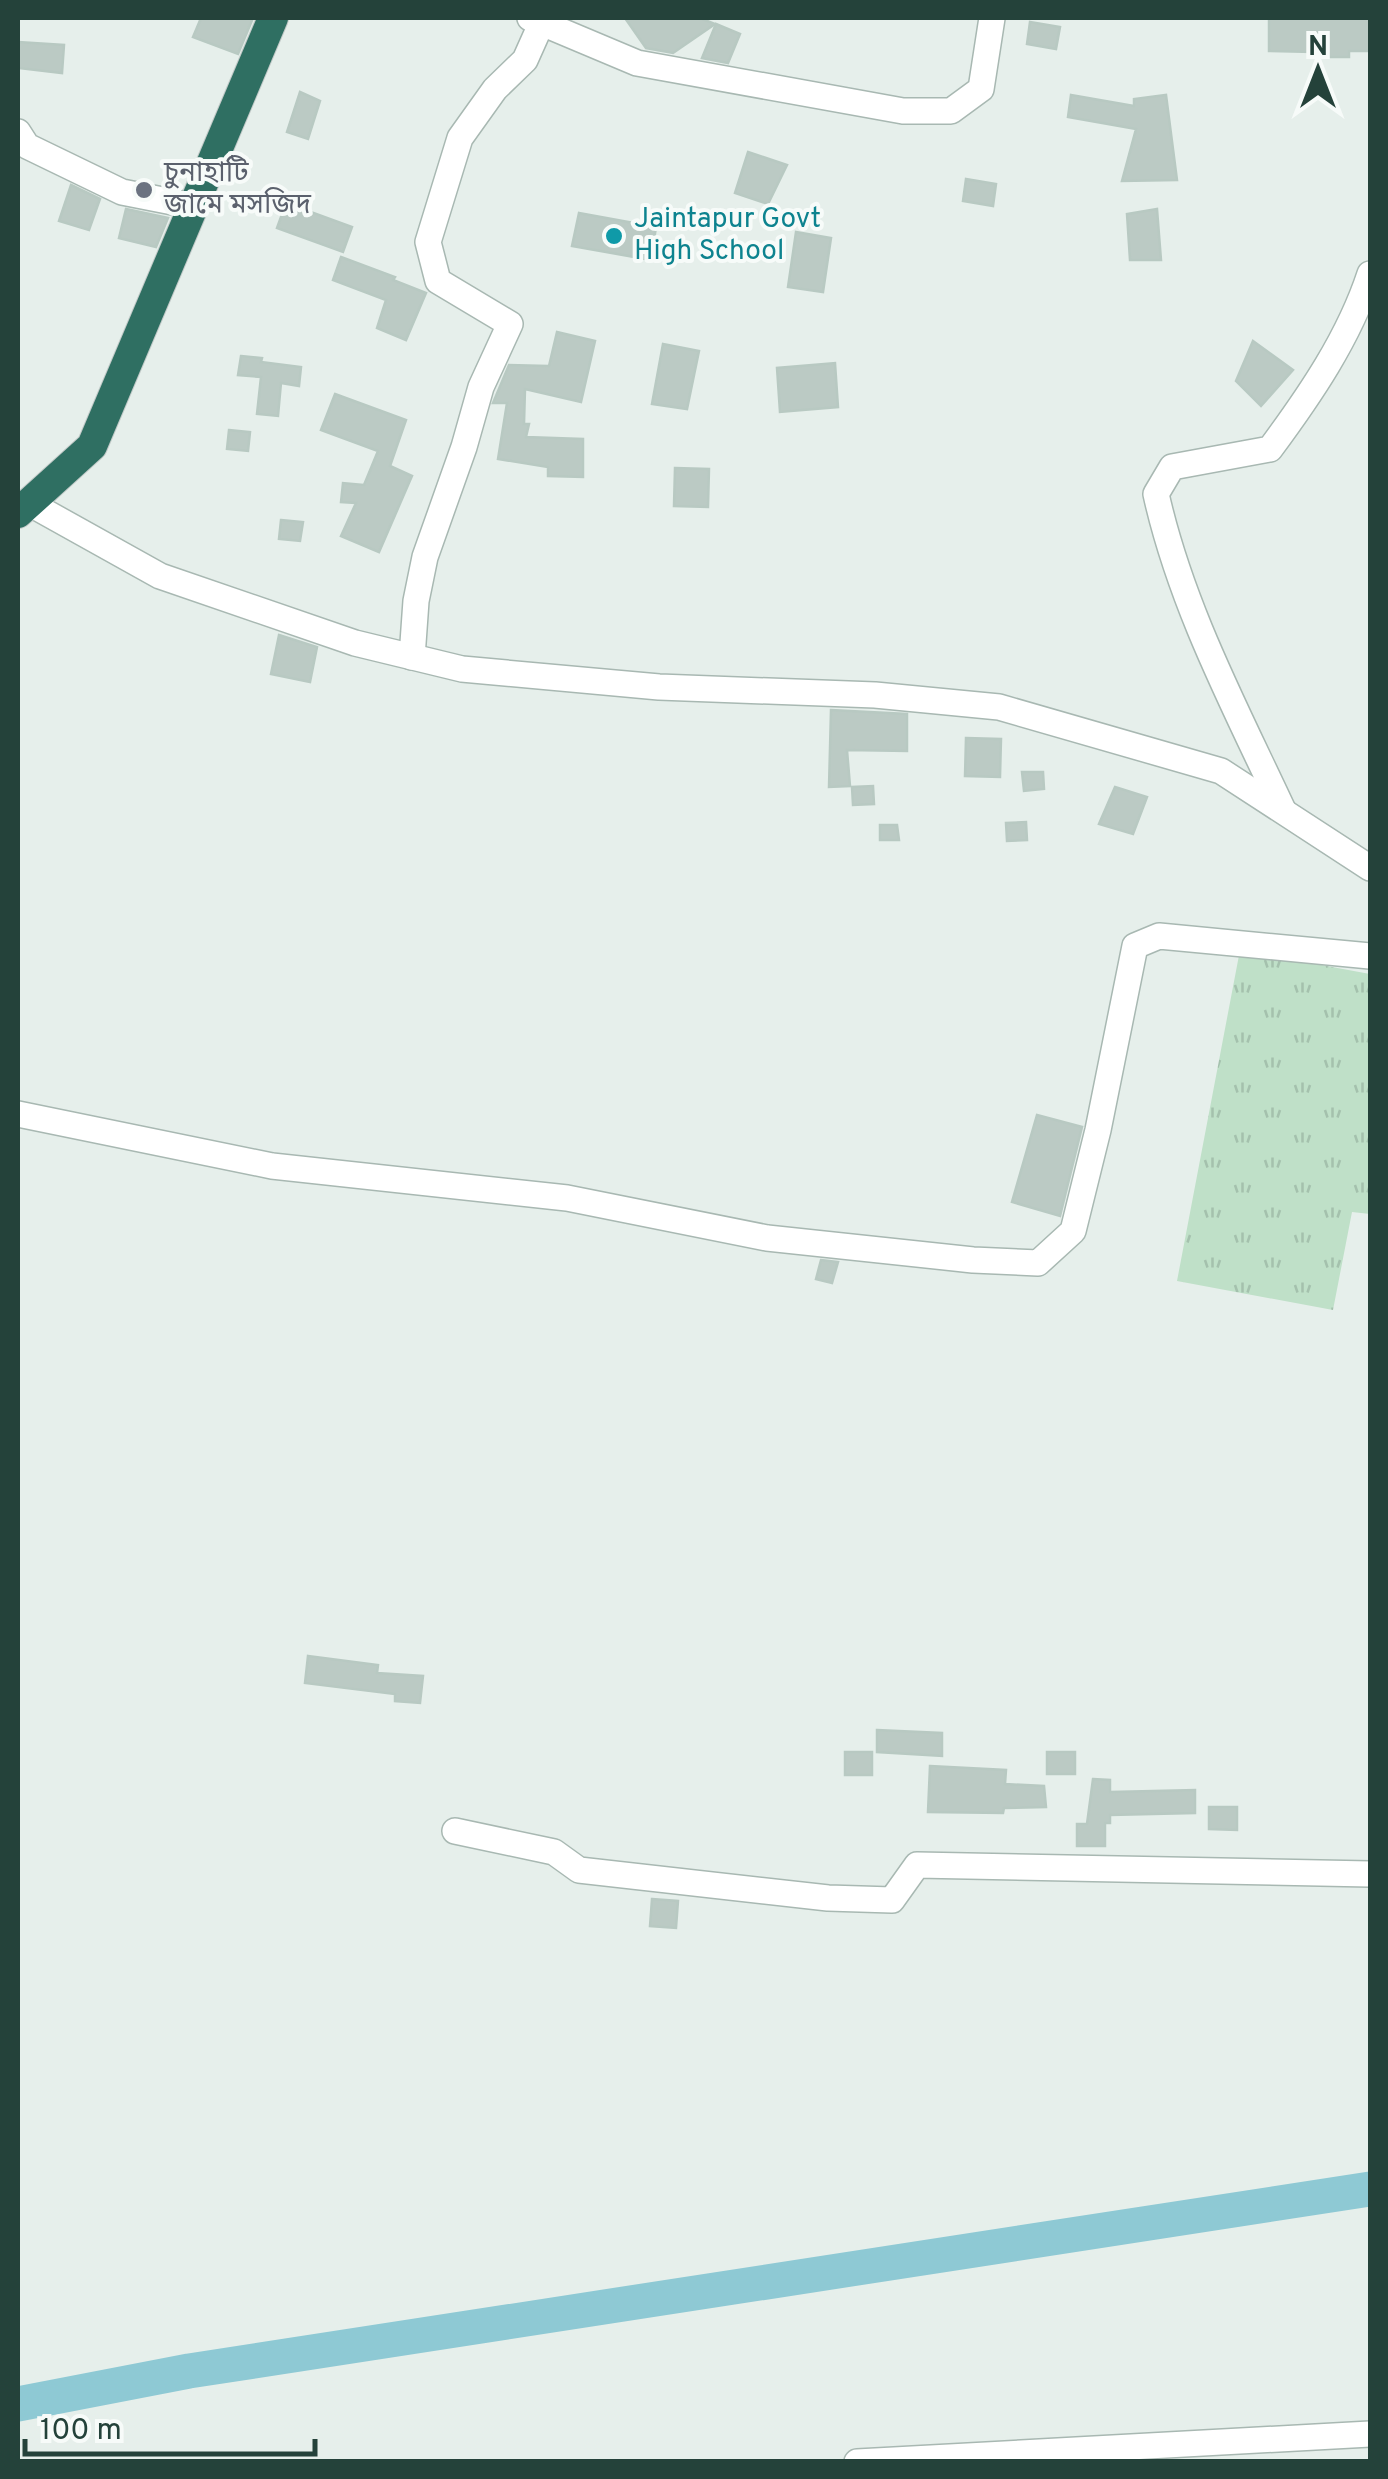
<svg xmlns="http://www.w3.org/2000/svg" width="1388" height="2479" viewBox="0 0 1388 2479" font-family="Overpass,'Noto Sans Bengali',sans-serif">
  <defs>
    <pattern id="grass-tufts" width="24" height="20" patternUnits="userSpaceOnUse" patternTransform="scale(2.5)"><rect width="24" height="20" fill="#bfe0c8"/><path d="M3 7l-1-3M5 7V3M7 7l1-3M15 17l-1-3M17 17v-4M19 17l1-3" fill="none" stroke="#a4c1ad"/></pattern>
  </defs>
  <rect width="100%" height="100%" fill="#e6efeb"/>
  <!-- grass -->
  <polygon fill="url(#grass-tufts)" points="1240,950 1370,974 1370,1214 1352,1212 1333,1310 1177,1281"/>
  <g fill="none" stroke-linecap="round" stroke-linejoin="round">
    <!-- river -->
    <polyline stroke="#8ec9d4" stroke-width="35" points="18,2404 189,2371 1370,2189"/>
  </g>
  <!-- building -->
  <g fill="#bbcac4" stroke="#b8c9c2" stroke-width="2.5">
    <polygon points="201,18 253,18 238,54 193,37"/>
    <polygon points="625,18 700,18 715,24 673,53 646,48"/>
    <polygon points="1269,18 1370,18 1370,51 1349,51 1349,57 1314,57 1314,52 1269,51"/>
    <polygon points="1030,22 1060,27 1056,49 1027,44"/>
    <polygon points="716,24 740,34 728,63 702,58"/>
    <polygon points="18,42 64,45 62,73 18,68"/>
    <polygon points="300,92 320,101 308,139 287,132"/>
    <polygon points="1071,95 1134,106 1134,99 1166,95 1177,180 1122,181 1136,129 1068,117"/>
    <polygon points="748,152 787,165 768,204 735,193"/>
    <polygon points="966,179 996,184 993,206 963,201"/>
    <polygon points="71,185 100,199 89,230 59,221"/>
    <polygon points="286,203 352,227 343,252 277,228"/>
    <polygon points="126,209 168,218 156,247 119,238"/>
    <polygon points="1157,209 1161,260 1130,260 1127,214"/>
    <polygon points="579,213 656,227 651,260 572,246"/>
    <polygon points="796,232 831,238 823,292 788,287"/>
    <polygon points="341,257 395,277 393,280 426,293 406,340 377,328 386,300 333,280"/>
    <polygon points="557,332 595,341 581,402 525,389 524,424 529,424 526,437 583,439 583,477 548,476 548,467 498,459 507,403 493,403 509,365 549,366"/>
    <polygon points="1253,341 1293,370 1261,406 1236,381"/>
    <polygon points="663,344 699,351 687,409 652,404"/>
    <polygon points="241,356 262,358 261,362 301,367 299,386 281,383 278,416 257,414 261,377 238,375"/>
    <polygon points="835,363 838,407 780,412 777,368"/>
    <polygon points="335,394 406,420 390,466 412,476 379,552 341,536 356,503 341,502 343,483 364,485 378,451 321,430"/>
    <polygon points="229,430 250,432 248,451 227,449"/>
    <polygon points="675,468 709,469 708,507 674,506"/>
    <polygon points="281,520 303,522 300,541 279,539"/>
    <polygon points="279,635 317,647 310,682 271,674"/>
    <polygon points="831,710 907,714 907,751 847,750 850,786 829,787"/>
    <polygon points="966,738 1001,739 1000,777 965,776"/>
    <polygon points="1022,772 1043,772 1044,789 1024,791"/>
    <polygon points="873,786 874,804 853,805 852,787"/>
    <polygon points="1115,787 1147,797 1133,834 1099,824"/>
    <polygon points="1026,822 1027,840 1007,841 1006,823"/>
    <polygon points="880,825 897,825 899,840 880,840"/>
    <polygon points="1037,1115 1082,1127 1060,1216 1012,1202"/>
    <polygon points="821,1260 838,1262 832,1283 816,1279"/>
    <polygon points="308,1656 378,1665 377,1673 423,1676 420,1703 395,1701 395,1694 305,1683"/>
    <polygon points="877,1730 942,1733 942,1756 877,1752"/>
    <rect x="845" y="1752" width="27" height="23"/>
    <rect x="1047" y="1752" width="28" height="22"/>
    <polygon points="930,1766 1006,1770 1005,1784 1044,1786 1046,1807 1004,1808 1003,1813 928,1812"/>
    <polygon points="1093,1779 1110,1780 1110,1792 1195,1790 1195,1813 1110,1815 1110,1823 1105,1823 1105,1846 1077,1846 1077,1824 1087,1824"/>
    <polygon points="1209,1807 1237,1807 1237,1830 1209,1829"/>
    <polygon points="652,1899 678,1901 676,1928 650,1926"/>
  </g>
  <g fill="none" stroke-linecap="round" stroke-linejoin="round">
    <defs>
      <g id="minor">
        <polyline points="530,18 637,63 903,111 951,111 981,89 992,18"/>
        <polyline points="18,132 27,146 122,192 193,206"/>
        <polyline points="29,503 160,576 355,643 462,669 659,687 875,695 999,707 1221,771 1370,868"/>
        <polyline points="412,657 416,601 425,557 464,447 481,387 510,324 438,281 428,242 460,138 495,89 525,60 542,22"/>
        <path d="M 1283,810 C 1235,707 1181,606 1156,494 L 1172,467 L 1270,449 C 1310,395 1349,338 1370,274"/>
        <polyline points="18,1114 272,1166 567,1198 767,1238 973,1260 1038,1263 1073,1231 1098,1130 1135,946 1159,936 1370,956"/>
        <polyline points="455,1831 554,1852 579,1870 828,1898 892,1900 917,1865 1370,1874"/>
        <polyline points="857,2462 1370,2434"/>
      </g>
      <polyline id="highway" points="18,513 92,446 273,18"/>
    </defs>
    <!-- minor casing -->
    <use href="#minor" stroke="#a8b8b2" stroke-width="28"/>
    <!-- highway casing -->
    <use href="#highway" stroke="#c2cac8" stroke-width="32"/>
    <!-- minor -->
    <use href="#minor" stroke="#fff" stroke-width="25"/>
    <!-- highway -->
    <use href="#highway" stroke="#2f6f62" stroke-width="30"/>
  </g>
  <!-- markers -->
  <circle fill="#6b7280" stroke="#f7fbf9" stroke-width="4" cx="144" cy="190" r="10"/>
  <circle fill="#0f9aa8" stroke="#f7fbf9" stroke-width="4" cx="614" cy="236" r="10"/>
  <g text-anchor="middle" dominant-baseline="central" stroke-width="8" stroke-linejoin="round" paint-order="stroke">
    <!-- worship labels -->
    <g font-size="28" fill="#5b616d" stroke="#f7fbf9" text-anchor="start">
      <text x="164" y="174">চুনাহাটি<tspan x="164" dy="32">জামে মসজিদ</tspan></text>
    </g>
    <!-- culture labels -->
    <g font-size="28" fill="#0d838f" stroke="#f7fbf9" text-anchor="start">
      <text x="634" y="220">Jaintapur Govt<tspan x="634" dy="32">High School</tspan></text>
    </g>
  </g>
  <!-- border -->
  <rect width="1388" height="2479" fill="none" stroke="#24423a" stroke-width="40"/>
  <!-- north arrow -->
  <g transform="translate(1318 70)" stroke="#f7fbf9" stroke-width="8" paint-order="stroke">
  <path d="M0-8L18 38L0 25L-18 38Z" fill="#24423a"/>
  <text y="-15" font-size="28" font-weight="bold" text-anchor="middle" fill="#24423a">N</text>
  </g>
  <!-- scale -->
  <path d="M25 2439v15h290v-15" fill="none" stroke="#24423a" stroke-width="5"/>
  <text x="40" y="2439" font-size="30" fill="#24423a" stroke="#f7fbf9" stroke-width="8" paint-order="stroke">100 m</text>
</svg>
